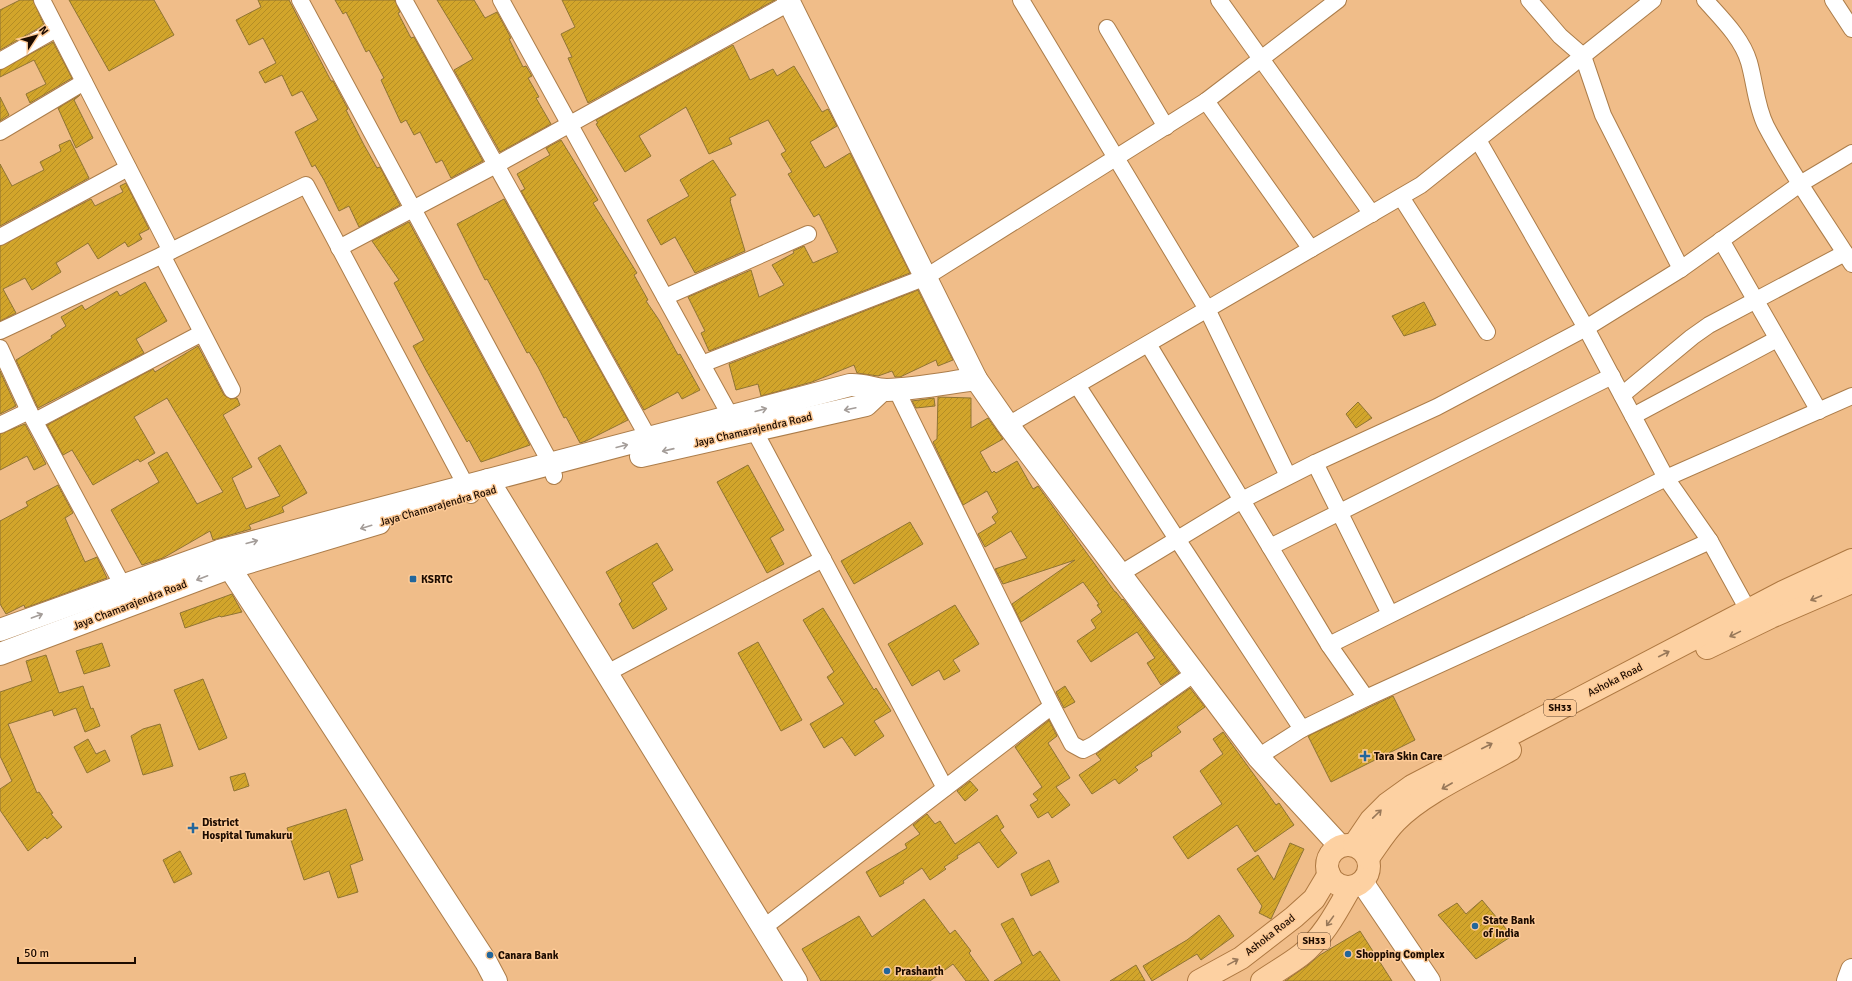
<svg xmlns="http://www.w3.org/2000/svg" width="1852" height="981" viewBox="0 0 1852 981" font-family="Signika,sans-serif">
  <defs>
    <pattern id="building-hatch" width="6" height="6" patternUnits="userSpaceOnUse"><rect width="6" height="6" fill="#d2a52b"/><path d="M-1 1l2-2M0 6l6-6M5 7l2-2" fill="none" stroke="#b48d25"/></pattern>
  </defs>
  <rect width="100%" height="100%" fill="#f0bd89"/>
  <!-- building -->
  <g fill="url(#building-hatch)" stroke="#8f7434">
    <polygon points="20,0 33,0 44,25 0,50 0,10"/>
    <polygon points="69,0 154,0 174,35 109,71"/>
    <polygon points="258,0 289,0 331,81 333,81 348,109 346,110 364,145 377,168 380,167 400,205 359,227 349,206 339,211 324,180 315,165 312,167 295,132 318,120 302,91 292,96 282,75 265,83 259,72 276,63 263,38 249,45 236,20 261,7"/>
    <polygon points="335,0 395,0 400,12 398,13 411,38 414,37 483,161 451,178 442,160 436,163 420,132 414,135 406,120 401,123 381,80 384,78 369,50 366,52 346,12 343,14"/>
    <polygon points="437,0 474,0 485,18 497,12 511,38 509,39 523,67 526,66 532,76 528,78 539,97 536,98 551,124 500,152 454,70 473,59"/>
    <polygon points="562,0 775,0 588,103 568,58 572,57 561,34 575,27"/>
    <polygon points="53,42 72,78 30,103 26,94 46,84 34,60 0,77 0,70"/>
    <polygon points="733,45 750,80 773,69 777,76 794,66 822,112 828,109 837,126 810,142 825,168 850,153 910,273 709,351 701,333 705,331 688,297 751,270 759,297 784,285 772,265 794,253 793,251 804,246 813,263 838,252 819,214 814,217 788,174 792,172 781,154 786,151 768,120 729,138 732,144 709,154 686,107 639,136 651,156 625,172 596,124 598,123 596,120"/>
    <polygon points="80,95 74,100 93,138 76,148 58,108"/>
    <polygon points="0,97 9,115 0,121"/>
    <polygon points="70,140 89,178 0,226 0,164 12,186 44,170 40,162 61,151 59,145"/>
    <polygon points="561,140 598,200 593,203 637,273 634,275 648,300 646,301 659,320 678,355 680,354 700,390 682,399 678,392 644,410 521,191 525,189 517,174 550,155 546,148"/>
    <polygon points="713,160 736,195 730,198 731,200 730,201 745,251 695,273 675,237 661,245 647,220 689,196 680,180"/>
    <polygon points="126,183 149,229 139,234 142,239 128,247 125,242 98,259 88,243 56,263 61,272 32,290 25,278 3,289 16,313 0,321 0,246 91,199 95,206 123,192 120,186"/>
    <polygon points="504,199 628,420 586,441 580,443 566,417 564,418 538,367 529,352 527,353 487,279 485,280 457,224"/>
    <polygon points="409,222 530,445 481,462 469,440 467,442 427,372 413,346 424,340 394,283 399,280 372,241"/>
    <polygon points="145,282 167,321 136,339 144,353 38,408 16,360 52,338 51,336 66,326 61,317 82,305 85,310 117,291 120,296"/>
    <polygon points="918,290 953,360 938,366 936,360 900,377 895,377 892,371 878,376 857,373 854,365 812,382 761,396 758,384 736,390 729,364"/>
    <polygon points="1424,302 1436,325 1404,336 1392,316"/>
    <polygon points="198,346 224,395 231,399 237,398 240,405 223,415 252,467 232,478 246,509 280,496 258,458 280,445 307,493 282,507 284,512 249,525 251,529 213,540 210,531 163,558 142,565 111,510 159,482 148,463 167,452 197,504 223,492 167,398 134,417 155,453 140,462 138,459 93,485 72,450 63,455 47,425 153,369 155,372"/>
    <polygon points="0,371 16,406 0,414"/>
    <polygon points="938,397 971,398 971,428 988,418 1003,439 980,452 992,473 994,471 996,473 1017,461 1033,489 1038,486 1115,592 1116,592 1122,600 1123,599 1179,673 1161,685 1147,663 1155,658 1137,632 1091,662 1077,641 1096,628 1091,620 1102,612 1097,605 1099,604 1083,582 1021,622 1012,604 1075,560 1003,584 995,569 1027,558 1011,531 985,547 978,534 996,523 992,517 998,512 987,491 963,505 933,442 937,439"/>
    <polygon points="934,398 935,406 916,408 912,401"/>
    <polygon points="1358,402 1372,418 1356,428 1346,414"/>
    <polygon points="25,424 46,464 34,470 27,456 0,470 0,434"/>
    <polygon points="748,465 784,530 770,538 784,564 767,573 717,482"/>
    <polygon points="58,485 73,513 65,518 85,562 97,557 107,578 25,608 24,605 6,614 0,604 0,521 28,506 26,502"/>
    <polygon points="910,522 923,544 854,584 841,561"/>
    <polygon points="657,543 673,570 652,583 667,609 633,629 619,604 622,601 606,572"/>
    <polygon points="232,594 242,612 221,617 220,616 185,628 180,613"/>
    <polygon points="955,605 979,644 953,660 960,671 944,680 939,670 912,686 888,644"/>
    <polygon points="823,608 874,690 876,688 891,711 874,721 884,736 855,756 842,737 824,748 810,724 844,704 827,677 834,672 803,620"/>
    <polygon points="758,642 802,720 781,731 738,653"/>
    <polygon points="102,643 110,666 84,674 76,651"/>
    <polygon points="46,655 59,693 83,686 91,709 93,708 100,726 85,732 76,708 54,716 52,710 8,724 37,793 39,792 53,813 51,814 62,827 47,839 45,837 28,851 0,810 0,789 12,781 0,756 0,692 32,681 26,661"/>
    <polygon points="203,679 227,738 199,750 174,690"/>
    <polygon points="1065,686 1075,702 1064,708 1056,692"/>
    <polygon points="1190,688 1205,707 1177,727 1181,732 1151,753 1152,756 1135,767 1138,770 1119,784 1115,779 1092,794 1079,775 1101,760 1096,754"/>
    <polygon points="1393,696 1415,740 1331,782 1308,736"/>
    <polygon points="1049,720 1057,736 1048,743 1070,778 1056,787 1070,805 1052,818 1048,812 1038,818 1030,805 1038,800 1033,794 1042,787 1015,747"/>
    <polygon points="160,724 173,766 143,775 131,736 143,729"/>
    <polygon points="1223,732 1276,805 1279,803 1294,825 1255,852 1237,825 1188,859 1173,837 1222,804 1200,771 1223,754 1213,739"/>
    <polygon points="88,739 96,754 105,750 110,761 87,773 74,747"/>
    <polygon points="245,773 249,786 234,791 230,777"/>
    <polygon points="970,781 978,790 965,801 957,791"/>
    <polygon points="346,809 363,860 350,865 358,892 338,898 329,871 304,880 287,828"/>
    <polygon points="927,814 935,824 940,821 955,844 997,815 1004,827 1000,830 1017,853 998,868 979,842 957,856 958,858 944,867 946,869 930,880 922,868 903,881 904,883 880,897 866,872 907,848 905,844 920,834 913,825"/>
    <polygon points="1290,843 1304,849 1271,919 1259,913 1262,906 1237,869 1258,855 1274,880"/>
    <polygon points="180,851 192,874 174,883 163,860"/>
    <polygon points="1049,860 1059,882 1031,896 1021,874"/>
    <polygon points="924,899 950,934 955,930 971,951 969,953 989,981 966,981 953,964 930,981 821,981 802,949 859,916 872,937"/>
    <polygon points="1482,900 1512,936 1476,959 1438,915 1457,903 1466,914"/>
    <polygon points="1219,915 1234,936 1201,960 1197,954 1152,981 1143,966 1187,940"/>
    <polygon points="1013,918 1033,956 1040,951 1060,981 994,981 1022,963 1001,924"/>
    <polygon points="1360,931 1392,981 1285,981 1308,965 1320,955"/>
    <polygon points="1136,965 1145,981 1110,981"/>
  </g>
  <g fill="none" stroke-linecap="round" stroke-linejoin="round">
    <defs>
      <g id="street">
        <polyline points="42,0 171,251"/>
        <polyline points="300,0 551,464 554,476"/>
        <polyline points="404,0 649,439"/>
        <polyline points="501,0 736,426"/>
        <polyline points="1021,0 1207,309 1288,476"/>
        <polyline points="1219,0 1372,214"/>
        <polyline points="1529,0 1560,36 1583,56 1603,115 1681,269"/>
        <path d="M 1705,0 C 1721,18 1742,38 1749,62 C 1755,83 1756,106 1766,126 C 1791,174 1823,218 1852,264"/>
        <polyline points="1833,0 1852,29"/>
        <polyline points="1107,28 1166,127"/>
        <polyline points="0,61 56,29"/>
        <polyline points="1206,101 1311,249"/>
        <polyline points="0,132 84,82"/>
        <polyline points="1401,197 1487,332"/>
        <polyline points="0,237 128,168"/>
        <polyline points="1721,240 1819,411"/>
        <polyline points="339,248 496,165 789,3"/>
        <polyline points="162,255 232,390"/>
        <polyline points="665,297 808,234"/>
        <polyline points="0,331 171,251 306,185 471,495"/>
        <polyline points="1148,344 1329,645 1366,698"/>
        <polyline points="0,348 29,411 123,586"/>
        <polyline points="702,364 926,277 1206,101 1338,0"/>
        <polyline points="1077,385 1177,539 1302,729"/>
        <polyline points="1622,395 1692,337 1709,325 1845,253"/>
        <polyline points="1633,416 1777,339"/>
        <polyline points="35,421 202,333"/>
        <polyline points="0,425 29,411"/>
        <polyline points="1008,425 1421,185 1653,0"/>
        <polyline points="754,430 945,788"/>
        <polyline points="1315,463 1390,614"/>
        <polyline points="1270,547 1612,376"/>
        <polyline points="1120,574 1242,500 1315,463 1437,407 1586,328 1681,269 1800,184 1852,153"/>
        <polyline points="1748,610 1710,541 1666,478 1852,396"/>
        <polyline points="1329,645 1666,478 1586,328 1478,140"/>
        <polyline points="607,673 823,559"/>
        <polyline points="1052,706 1072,744 1083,750 1093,745 1195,673"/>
        <polyline points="1258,757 1302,729 1366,698 1710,541"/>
        <polyline points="763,928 1052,706 896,389"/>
      </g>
      <g id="secondary">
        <polyline points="788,0 976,379 1008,425 1258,757 1340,846"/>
        <polyline points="641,456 866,405 882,390"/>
        <polyline points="488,480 796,981"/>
        <polyline points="222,556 486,962 496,981"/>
        <path d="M 0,630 L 219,551 L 850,385 C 864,384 874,390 887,390 C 916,389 946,383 976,379"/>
        <polyline points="0,654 229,568 379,523"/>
        <polyline points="1362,882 1429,981"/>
        <polyline points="1848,981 1852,970"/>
      </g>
      <g id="primary">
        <polyline points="1707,648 1771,617 1852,582"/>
        <circle cx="1348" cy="866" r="21"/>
        <polyline points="1354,845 1371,820 1387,804 1412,786 1783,592 1852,560"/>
        <path d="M 1368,858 C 1377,846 1385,832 1396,821 C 1423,793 1475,770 1510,750"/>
        <polyline points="1199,981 1241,958 1294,917 1314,899 1329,874"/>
        <path d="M 1262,981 C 1275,972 1288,965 1301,955 C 1323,938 1337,911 1350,888"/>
      </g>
    </defs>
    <!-- street casing -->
    <use href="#street" stroke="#ac7d4a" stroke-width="18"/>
    <!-- secondary casing -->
    <use href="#secondary" stroke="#ac7d4a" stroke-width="24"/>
    <!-- primary casing -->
    <use href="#primary" stroke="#ae7841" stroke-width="24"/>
    <!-- street -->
    <use href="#street" stroke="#fff" stroke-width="16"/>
    <!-- secondary -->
    <use href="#secondary" stroke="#fff" stroke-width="22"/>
    <!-- primary -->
    <use href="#primary" stroke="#fdd1a2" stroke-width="22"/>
  </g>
  <!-- one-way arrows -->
  <defs><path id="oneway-shaft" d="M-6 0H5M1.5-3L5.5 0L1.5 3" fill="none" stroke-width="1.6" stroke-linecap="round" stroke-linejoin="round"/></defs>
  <g stroke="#a49d99">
    <use href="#oneway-shaft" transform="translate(850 409) rotate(168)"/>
    <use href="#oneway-shaft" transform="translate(761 410) rotate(-15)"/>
    <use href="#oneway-shaft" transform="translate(622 446) rotate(-14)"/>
    <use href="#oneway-shaft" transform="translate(668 450) rotate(167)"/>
    <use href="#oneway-shaft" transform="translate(366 527) rotate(163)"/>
    <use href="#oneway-shaft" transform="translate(252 542) rotate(-15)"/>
    <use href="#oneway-shaft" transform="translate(202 578) rotate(159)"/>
    <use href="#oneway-shaft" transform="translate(37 616) rotate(-20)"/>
  </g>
  <g stroke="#987859">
    <use href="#oneway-shaft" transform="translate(1816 598) rotate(157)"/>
    <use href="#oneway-shaft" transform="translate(1735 634) rotate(154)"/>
    <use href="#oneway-shaft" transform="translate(1664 654) rotate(-27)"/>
    <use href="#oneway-shaft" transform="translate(1487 746) rotate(-27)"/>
    <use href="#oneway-shaft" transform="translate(1447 786) rotate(150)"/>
    <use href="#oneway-shaft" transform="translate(1377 814) rotate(-44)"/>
    <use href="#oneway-shaft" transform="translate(1330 921) rotate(126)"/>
    <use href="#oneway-shaft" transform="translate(1233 962) rotate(-29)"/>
  </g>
  <!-- markers -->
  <g fill="#23669b" stroke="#fdca96" stroke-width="1.5">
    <rect x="409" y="575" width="8" height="8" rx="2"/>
    <path d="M1363 750h4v4h4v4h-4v4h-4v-4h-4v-4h4z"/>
    <path d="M191 822h4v4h4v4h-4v4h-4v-4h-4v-4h4z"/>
    <circle cx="1475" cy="926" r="4"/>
    <circle cx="1348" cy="954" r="4"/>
    <circle cx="490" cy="955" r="4"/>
    <circle cx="887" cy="971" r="4"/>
  </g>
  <g text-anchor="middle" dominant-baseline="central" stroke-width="3" stroke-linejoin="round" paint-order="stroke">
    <!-- shield labels -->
    <g fill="#fdca96" stroke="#60442d" stroke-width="1">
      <rect x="1544" y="700" width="32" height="16" rx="3"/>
      <rect x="1298" y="933" width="32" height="16" rx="3"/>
    </g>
    <g font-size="10" font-weight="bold" fill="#1c0b00">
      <text x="1560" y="708">SH33</text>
      <text x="1314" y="941">SH33</text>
    </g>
    <!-- street labels -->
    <g font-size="11" fill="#1c0b00" stroke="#fdca96">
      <text transform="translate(753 430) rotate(-13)">Jaya Chamarajendra Road</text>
      <text transform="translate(438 506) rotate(-16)">Jaya Chamarajendra Road</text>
      <text transform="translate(130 605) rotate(-21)">Jaya Chamarajendra Road</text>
      <text transform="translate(1615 680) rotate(-27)">Ashoka Road</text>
      <text transform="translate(1270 935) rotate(-38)">Ashoka Road</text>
    </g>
    <!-- poi labels -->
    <g font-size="11" font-weight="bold" fill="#1c0b00" stroke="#fdca96" text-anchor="start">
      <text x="421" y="579">KSRTC</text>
      <text x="1374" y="756">Tara Skin Care</text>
      <text x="202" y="822">District<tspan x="202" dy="13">Hospital Tumakuru</tspan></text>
      <text x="1483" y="920">State Bank<tspan x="1483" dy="13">of India</tspan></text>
      <text x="1356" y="954">Shopping Complex</text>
      <text x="498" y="955">Canara Bank</text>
      <text x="895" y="971">Prashanth</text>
    </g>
  </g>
  <!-- north arrow -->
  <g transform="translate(36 36) rotate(54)" stroke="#fdca96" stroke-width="3" paint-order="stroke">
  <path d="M0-3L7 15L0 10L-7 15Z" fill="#1c0b00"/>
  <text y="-6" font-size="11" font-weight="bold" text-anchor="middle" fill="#1c0b00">N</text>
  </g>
  <!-- scale -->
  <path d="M18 957v6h117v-6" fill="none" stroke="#1c0b00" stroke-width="2"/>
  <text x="24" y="957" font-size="12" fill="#1c0b00" stroke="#fdca96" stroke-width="3" paint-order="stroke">50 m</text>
</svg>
